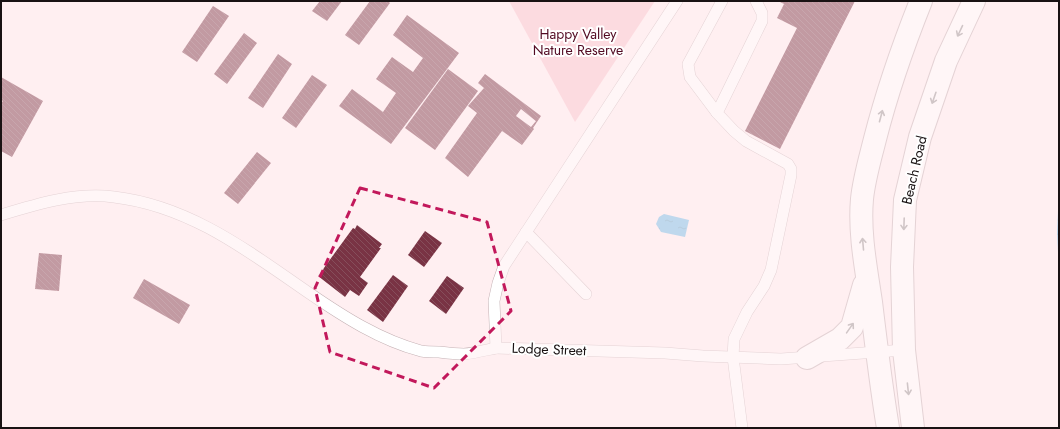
<svg xmlns="http://www.w3.org/2000/svg" width="1060" height="429" viewBox="0 0 1060 429" font-family="Jost,sans-serif">
  <defs>
    <pattern id="water-ripples" width="26" height="14" patternUnits="userSpaceOnUse"><rect width="26" height="14" fill="#71bce8"/><path d="M2 4q2-2 4 0t4 0M15 11q2-2 4 0t4 0" fill="none" stroke="#61a1c6"/></pattern>
    <pattern id="building-back-hatch" width="6" height="6" patternUnits="userSpaceOnUse"><rect width="6" height="6" fill="#793344"/><path d="M-1 5l2 2M0 0l6 6M5-1l2 2" fill="none" stroke="#864e5b"/></pattern>
  </defs>
  <rect width="100%" height="100%" fill="#ffeff1"/>
  <!-- green -->
  <polygon fill="#f9c4cd" points="509,1 655,1 575,122"/>
  <!-- water -->
  <g fill="url(#water-ripples)">
    <polygon points="1059,189 1059,271 1057,233"/>
    <polygon points="664,214 689,220 685,237 661,232 656,224 659,217"/>
  </g>
  <!-- building -->
  <g fill="url(#building-back-hatch)">
    <polygon points="320,1 342,1 327,21 312,11"/>
    <polygon points="370,1 388,1 390,3 359,45 345,35"/>
    <polygon points="778,1 855,1 780,149 745,131 797,28 777,18 784,4"/>
    <polygon points="213,6 229,16 197,62 182,52"/>
    <polygon points="407,15 459,53 391,144 339,106 352,89 383,112 396,93 376,79 392,57 413,72 423,58 393,35"/>
    <polygon points="244,33 257,43 227,84 214,74"/>
    <polygon points="278,54 292,64 263,108 248,98"/>
    <polygon points="448,69 478,91 435,150 405,128"/>
    <polygon points="485,74 541,116 537,122 521,109 516,116 531,127 536,121 537,122 533,128 534,129 522,145 502,131 468,177 445,158 477,113 468,106 484,88 478,83"/>
    <polygon points="312,75 327,85 296,128 282,118"/>
    <polygon points="1,77 43,101 12,157 1,151 1,103 3,101 1,100"/>
    <polygon points="257,152 271,163 238,204 224,193"/>
    <polygon points="357,225 382,244 379,248 381,248 360,277 368,283 359,296 350,290 345,297 318,276 353,228 355,229"/>
    <polygon points="425,231 442,243 424,267 408,255"/>
    <polygon points="39,253 62,255 59,291 35,289"/>
    <polygon points="393,275 408,286 383,322 367,310"/>
    <polygon points="447,276 464,288 446,314 429,301"/>
    <polygon points="144,279 190,305 179,324 133,298"/>
  </g>
  <g fill="none" stroke-linecap="round" stroke-linejoin="round">
    <defs>
      <g id="service">
        <polyline points="677,1 504,266 498,283 494,301 496,348 665,353 703,356 781,359 904,350"/>
        <polyline points="717,113 690,77 688,64 722,1"/>
        <path d="M 1,215 C 37,204 76,192 114,197 C 190,206 248,251 309,293 C 344,317 380,340 421,351 C 427,352 434,352 439,352 C 447,353 456,354 464,354 C 474,353 486,350 496,348"/>
        <polyline points="526,232 586,294"/>
        <polyline points="742,428 733,357 734,339 747,312 764,286 771,270 791,175 791,169 788,164 746,141 734,131 717,113 762,21 762,13 756,1"/>
      </g>
      <g id="secondary">
        <polyline points="807,358 840,339 852,327 864,285"/>
        <path d="M 888,428 C 881,386 876,344 871,302 C 866,268 859,233 862,199 C 864,179 870,159 875,139 C 887,92 903,46 921,1"/>
        <polyline points="913,428 904,350 902,267 905,200 920,137 946,61 974,1"/>
      </g>
    </defs>
    <!-- service casing -->
    <use href="#service" stroke="#c4b1b4" stroke-width="12"/>
    <!-- secondary casing -->
    <use href="#secondary" stroke="#c4b1b4" stroke-width="24"/>
    <!-- service -->
    <use href="#service" stroke="#fff" stroke-width="11"/>
    <!-- secondary -->
    <use href="#secondary" stroke="#fff" stroke-width="22"/>
  </g>
  <!-- one-way arrows -->
  <defs><path id="oneway-shaft" d="M-6 0H5M1.5-3L5.5 0L1.5 3" fill="none" stroke-width="1.6" stroke-linecap="round" stroke-linejoin="round"/></defs>
  <g stroke="#989495">
    <use href="#oneway-shaft" transform="translate(960 31) rotate(115)"/>
    <use href="#oneway-shaft" transform="translate(934 98) rotate(109)"/>
    <use href="#oneway-shaft" transform="translate(881 116) rotate(-75)"/>
    <use href="#oneway-shaft" transform="translate(904 224) rotate(92)"/>
    <use href="#oneway-shaft" transform="translate(863 244) rotate(-95)"/>
    <use href="#oneway-shaft" transform="translate(850 328) rotate(-55)"/>
    <use href="#oneway-shaft" transform="translate(908 389) rotate(84)"/>
  </g>
  <!-- marked area -->
  <path d="M0 0H1060V429H0ZM 360,188 L 487,222 L 511,311 L 434,388 L 330,352 L 315,288 Z" fill="#ffeff1" fill-opacity=".55" fill-rule="evenodd"/>
  <path fill="none" stroke="#c2185b" stroke-width="3" stroke-dasharray="8 5" stroke-linejoin="round" d="M 360,188 L 487,222 L 511,311 L 434,388 L 330,352 L 315,288 Z"/>
  <g text-anchor="middle" dominant-baseline="central" stroke-width="4" stroke-linejoin="round" paint-order="stroke">
    <!-- park labels -->
    <g font-size="14" fill="#520a22" stroke="#fff">
      <text x="578" y="34">Happy Valley<tspan x="578" dy="16">Nature Reserve</tspan></text>
    </g>
    <!-- street labels -->
    <g font-size="14" fill="#191213" stroke="#fff">
      <text transform="translate(914 170) rotate(-77)">Beach Road</text>
      <text transform="translate(549 349) rotate(2)">Lodge Street</text>
    </g>
  </g>
  <!-- border -->
  <rect width="1060" height="429" fill="none" stroke="#191213" stroke-width="4"/>
</svg>
